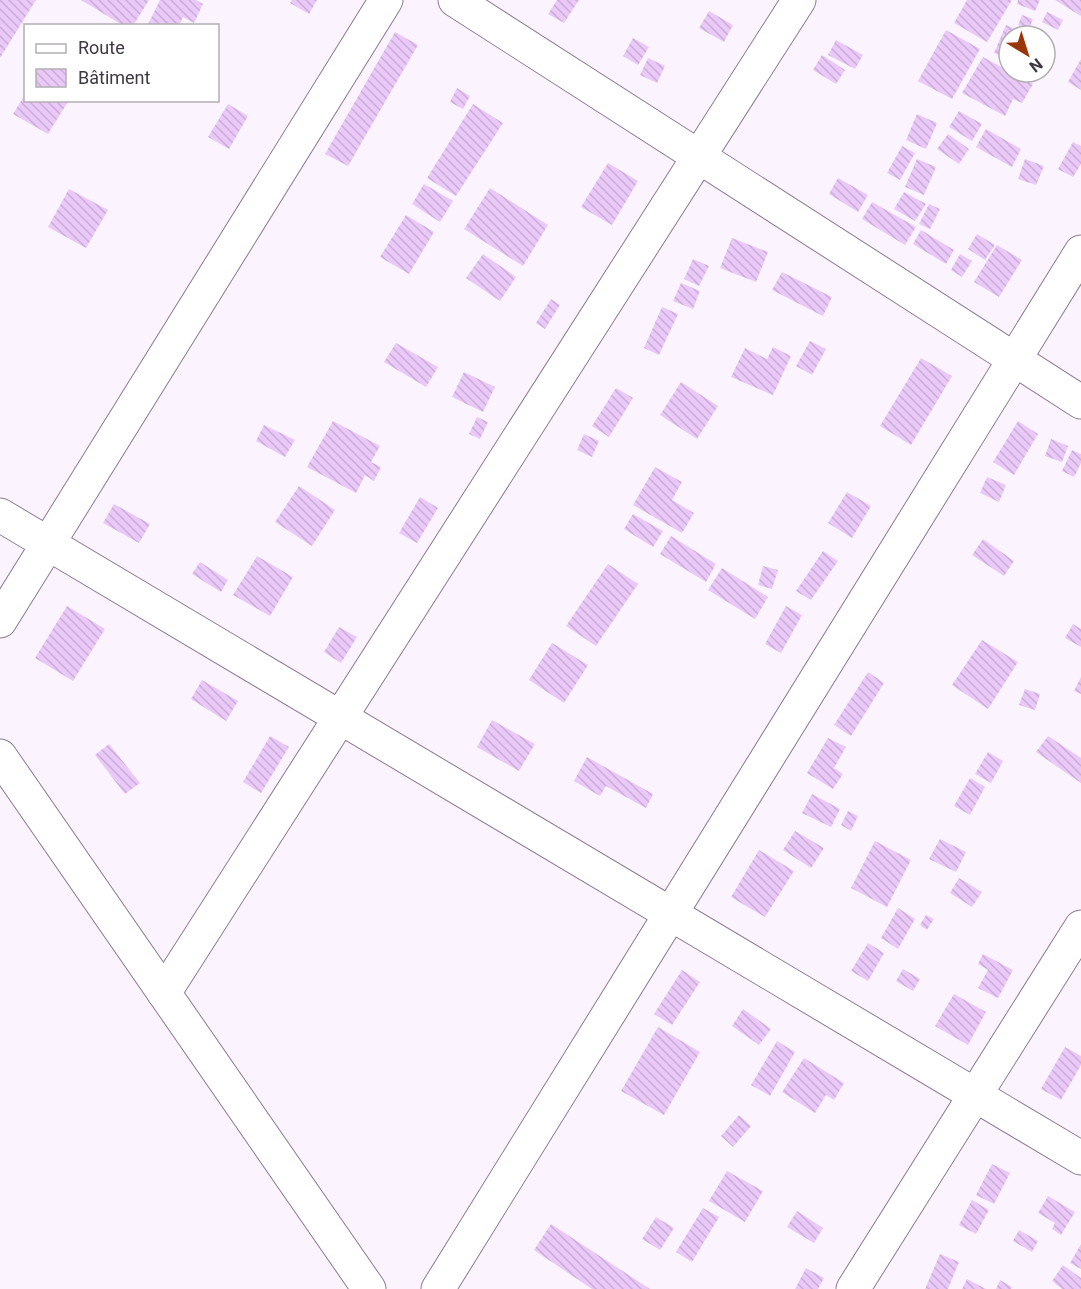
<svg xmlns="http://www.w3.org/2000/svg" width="1081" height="1289" viewBox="0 0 1081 1289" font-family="Roboto,sans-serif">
  <defs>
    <pattern id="building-back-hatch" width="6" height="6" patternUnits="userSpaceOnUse" patternTransform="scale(1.5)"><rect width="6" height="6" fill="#eac9f9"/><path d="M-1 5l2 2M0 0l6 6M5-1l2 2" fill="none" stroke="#caadd7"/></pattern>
  </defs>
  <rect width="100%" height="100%" fill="#fbf4ff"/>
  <!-- building -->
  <g fill="url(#building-back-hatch)">
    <polygon points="0,0 36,0 0,58"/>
    <polygon points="81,0 149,0 133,26 124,26"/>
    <polygon points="160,0 196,0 203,4 194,23 183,17 179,26 147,26"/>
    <polygon points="292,0 317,0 309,14 290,3"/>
    <polygon points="557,0 579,0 564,23 548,14"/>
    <polygon points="967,0 1012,0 987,42 954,23"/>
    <polygon points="1018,0 1040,0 1035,11 1017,4"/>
    <polygon points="1055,0 1081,0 1081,16"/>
    <polygon points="709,11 733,25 724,42 699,28"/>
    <polygon points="1047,12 1063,20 1058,30 1042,22"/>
    <polygon points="1022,15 1033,19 1029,29 1018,25"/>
    <polygon points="1006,25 1024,33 1023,36 1009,36 1009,59 994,53"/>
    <polygon points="946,30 980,49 952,99 918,81"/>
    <polygon points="395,32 418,45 348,166 325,154"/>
    <polygon points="633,38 649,47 638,65 623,56"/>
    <polygon points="836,40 863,55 855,69 828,55"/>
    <polygon points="822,55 845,70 836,84 813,70"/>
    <polygon points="983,57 1033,84 1022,103 1013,99 1005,116 962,93"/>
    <polygon points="648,58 665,66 657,83 640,75"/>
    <polygon points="1081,59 1081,90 1068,82"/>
    <polygon points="457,88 470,96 463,109 450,102"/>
    <polygon points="26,93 26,100 69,100 48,134 13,114"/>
    <polygon points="228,104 248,116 229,149 208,137"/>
    <polygon points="473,104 503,123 456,196 427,178"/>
    <polygon points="959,111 982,124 972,141 949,127"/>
    <polygon points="917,114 937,123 926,149 906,140"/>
    <polygon points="986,129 1021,149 1012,167 976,147"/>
    <polygon points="948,134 969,149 959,164 937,149"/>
    <polygon points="1073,142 1081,146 1081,164 1073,177 1058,169"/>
    <polygon points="902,146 915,153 900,180 887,173"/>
    <polygon points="917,159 936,167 924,195 905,187"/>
    <polygon points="1025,159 1044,166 1036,185 1018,179"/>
    <polygon points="608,163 638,181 612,225 581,207"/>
    <polygon points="838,178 868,195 858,212 829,194"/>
    <polygon points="424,184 453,201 440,222 412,204"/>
    <polygon points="490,188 548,225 523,266 464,229"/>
    <polygon points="69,189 108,210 86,248 48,227"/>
    <polygon points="904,192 926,204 915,221 894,209"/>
    <polygon points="872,202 916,227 905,245 862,219"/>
    <polygon points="929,204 940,209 930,229 919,224"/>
    <polygon points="406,215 434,232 409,274 380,257"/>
    <polygon points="921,230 954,250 946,264 913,244"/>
    <polygon points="977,234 995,245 985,260 968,249"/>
    <polygon points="732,238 768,252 756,282 720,268"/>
    <polygon points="997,245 1022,260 999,297 974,282"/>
    <polygon points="483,254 516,277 500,301 466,278"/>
    <polygon points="960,254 972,261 962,277 951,270"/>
    <polygon points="693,259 709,266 699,286 684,279"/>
    <polygon points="782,272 832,297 823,316 772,290"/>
    <polygon points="681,283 700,291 693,309 673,301"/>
    <polygon points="551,299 560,305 545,329 536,323"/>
    <polygon points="662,307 678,314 659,355 644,348"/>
    <polygon points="810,341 826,349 812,375 796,366"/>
    <polygon points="396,343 438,367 426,387 384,362"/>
    <polygon points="773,347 791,356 773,395 731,377 745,348 767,359"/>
    <polygon points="921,358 952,376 911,445 880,426"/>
    <polygon points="464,372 495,387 483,412 452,397"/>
    <polygon points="681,382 718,406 697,439 660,415"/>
    <polygon points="616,388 633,398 609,437 592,426"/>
    <polygon points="477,417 488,422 480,439 469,434"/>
    <polygon points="333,421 380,446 371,462 381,467 374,481 365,475 356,493 307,467"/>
    <polygon points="1018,421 1038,434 1014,475 993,462"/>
    <polygon points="264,425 295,440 285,457 256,441"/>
    <polygon points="584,434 599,441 592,457 577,450"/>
    <polygon points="1051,439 1068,446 1062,462 1045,456"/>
    <polygon points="1072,450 1081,454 1081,463 1074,477 1062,471"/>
    <polygon points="655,467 682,482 672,500 694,513 682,533 633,505"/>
    <polygon points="987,477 1006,485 999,502 980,493"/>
    <polygon points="299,486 335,510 312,546 275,522"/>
    <polygon points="847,492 871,506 852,538 828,523"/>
    <polygon points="420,497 438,508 417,543 399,533"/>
    <polygon points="114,504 150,524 139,543 103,523"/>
    <polygon points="633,514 663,531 653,547 624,529"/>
    <polygon points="671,536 716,564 706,582 660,554"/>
    <polygon points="983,539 1014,561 1004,576 972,555"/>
    <polygon points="823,551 838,561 811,600 796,591"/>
    <polygon points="257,556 293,577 270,616 233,595"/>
    <polygon points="200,562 228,580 221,592 192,574"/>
    <polygon points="608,564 638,584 596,646 566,626"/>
    <polygon points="763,566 778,570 772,589 758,585"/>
    <polygon points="722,568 768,597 755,619 708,590"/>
    <polygon points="67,606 105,629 73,681 35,658"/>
    <polygon points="786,606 802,615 781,653 765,644"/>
    <polygon points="1073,624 1081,629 1081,647 1065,638"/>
    <polygon points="339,627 357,637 341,663 324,652"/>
    <polygon points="982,640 1018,662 988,709 952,685"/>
    <polygon points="552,643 588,665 564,703 529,680"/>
    <polygon points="868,672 884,683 851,736 834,725"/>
    <polygon points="1081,677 1081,694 1074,691"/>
    <polygon points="202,680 238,701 226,721 191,699"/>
    <polygon points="1025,689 1040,694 1035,710 1019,705"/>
    <polygon points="492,720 535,744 519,771 477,747"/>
    <polygon points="270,736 289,747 261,793 243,782"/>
    <polygon points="1048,736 1081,758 1081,783 1036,752"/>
    <polygon points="828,738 846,747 834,768 843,774 833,789 807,773"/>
    <polygon points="109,744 140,783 125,794 95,755"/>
    <polygon points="988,752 1003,761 991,783 975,774"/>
    <polygon points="587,757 653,794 646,808 606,786 600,796 574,781"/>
    <polygon points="970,778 985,787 970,815 954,806"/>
    <polygon points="812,794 840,809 831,827 802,813"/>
    <polygon points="848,811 858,816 851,831 841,825"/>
    <polygon points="795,831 824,848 811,868 783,850"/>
    <polygon points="940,839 966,852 956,872 929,859"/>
    <polygon points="875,841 911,860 887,907 851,888"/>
    <polygon points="759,850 794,871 765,917 731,897"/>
    <polygon points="959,878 982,892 972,907 950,893"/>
    <polygon points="898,908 915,919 898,949 881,938"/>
    <polygon points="926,915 934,919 927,930 920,925"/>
    <polygon points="868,943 884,953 868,981 851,971"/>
    <polygon points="983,954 1013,970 998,998 978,988 988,970 978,964"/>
    <polygon points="903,969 920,979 913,991 896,981"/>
    <polygon points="682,970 700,982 672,1025 654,1014"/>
    <polygon points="954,994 986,1012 968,1045 935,1026"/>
    <polygon points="743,1009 771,1029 759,1045 732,1026"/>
    <polygon points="658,1027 700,1052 664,1115 621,1091"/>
    <polygon points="777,1041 795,1052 770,1096 751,1085"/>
    <polygon points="1065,1047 1081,1056 1081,1065 1061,1100 1041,1089"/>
    <polygon points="804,1058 844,1083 834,1100 826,1095 815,1113 782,1092"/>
    <polygon points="739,1115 751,1126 733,1147 721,1136"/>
    <polygon points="992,1164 1010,1173 994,1204 976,1195"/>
    <polygon points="727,1171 763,1191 745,1222 709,1201"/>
    <polygon points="1048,1196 1075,1212 1061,1235 1052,1229 1055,1223 1038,1213"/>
    <polygon points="972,1200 989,1210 976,1234 959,1225"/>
    <polygon points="703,1208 719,1217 692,1262 676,1252"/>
    <polygon points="797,1211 823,1228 814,1243 787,1227"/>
    <polygon points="656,1217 674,1228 660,1250 642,1239"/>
    <polygon points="551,1224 650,1289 592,1289 534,1250"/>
    <polygon points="1019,1230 1038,1241 1032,1252 1013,1241"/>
    <polygon points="1081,1244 1081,1269 1070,1263"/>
    <polygon points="940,1254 959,1262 948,1289 925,1289"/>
    <polygon points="1063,1265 1081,1278 1081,1289 1062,1289 1052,1281"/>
    <polygon points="806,1268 824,1278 818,1289 795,1289"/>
    <polygon points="967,1279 986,1289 962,1289"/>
    <polygon points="1000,1280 1012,1287 1011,1289 996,1289"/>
  </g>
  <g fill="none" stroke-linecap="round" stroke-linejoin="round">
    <defs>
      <g id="minor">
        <polyline points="455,0 1081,402"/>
        <polyline points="0,515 1081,1158"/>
        <polyline points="0,621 386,0"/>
        <polyline points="0,756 369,1289"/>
        <polyline points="164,993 799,0"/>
        <polyline points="438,1289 1081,252"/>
        <polyline points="853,1289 1081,927"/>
      </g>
    </defs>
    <!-- minor casing -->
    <use href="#minor" stroke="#8c7b93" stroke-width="35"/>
    <!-- minor -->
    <use href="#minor" stroke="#fff" stroke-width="33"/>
  </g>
  <!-- legend -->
  <rect x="24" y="24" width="195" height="78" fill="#ffffff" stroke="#b2afb3" stroke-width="1.5"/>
  <rect x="36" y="44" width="30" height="9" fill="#ffffff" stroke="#b2afb3" stroke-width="1.5"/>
  <text x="78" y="54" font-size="18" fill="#3f3842">Route</text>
  <rect x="36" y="69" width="30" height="18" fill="url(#building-back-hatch)" stroke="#b2afb3" stroke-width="1.5"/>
  <text x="78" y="84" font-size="18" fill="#3f3842">Bâtiment</text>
  <!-- north arrow -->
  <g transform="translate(1027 54) rotate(142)"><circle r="28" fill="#ffffff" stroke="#b2afb3" stroke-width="1.5"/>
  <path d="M0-4.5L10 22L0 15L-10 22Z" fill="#9b360a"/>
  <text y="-9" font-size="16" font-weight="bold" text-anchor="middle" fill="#3f3842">N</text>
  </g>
</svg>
